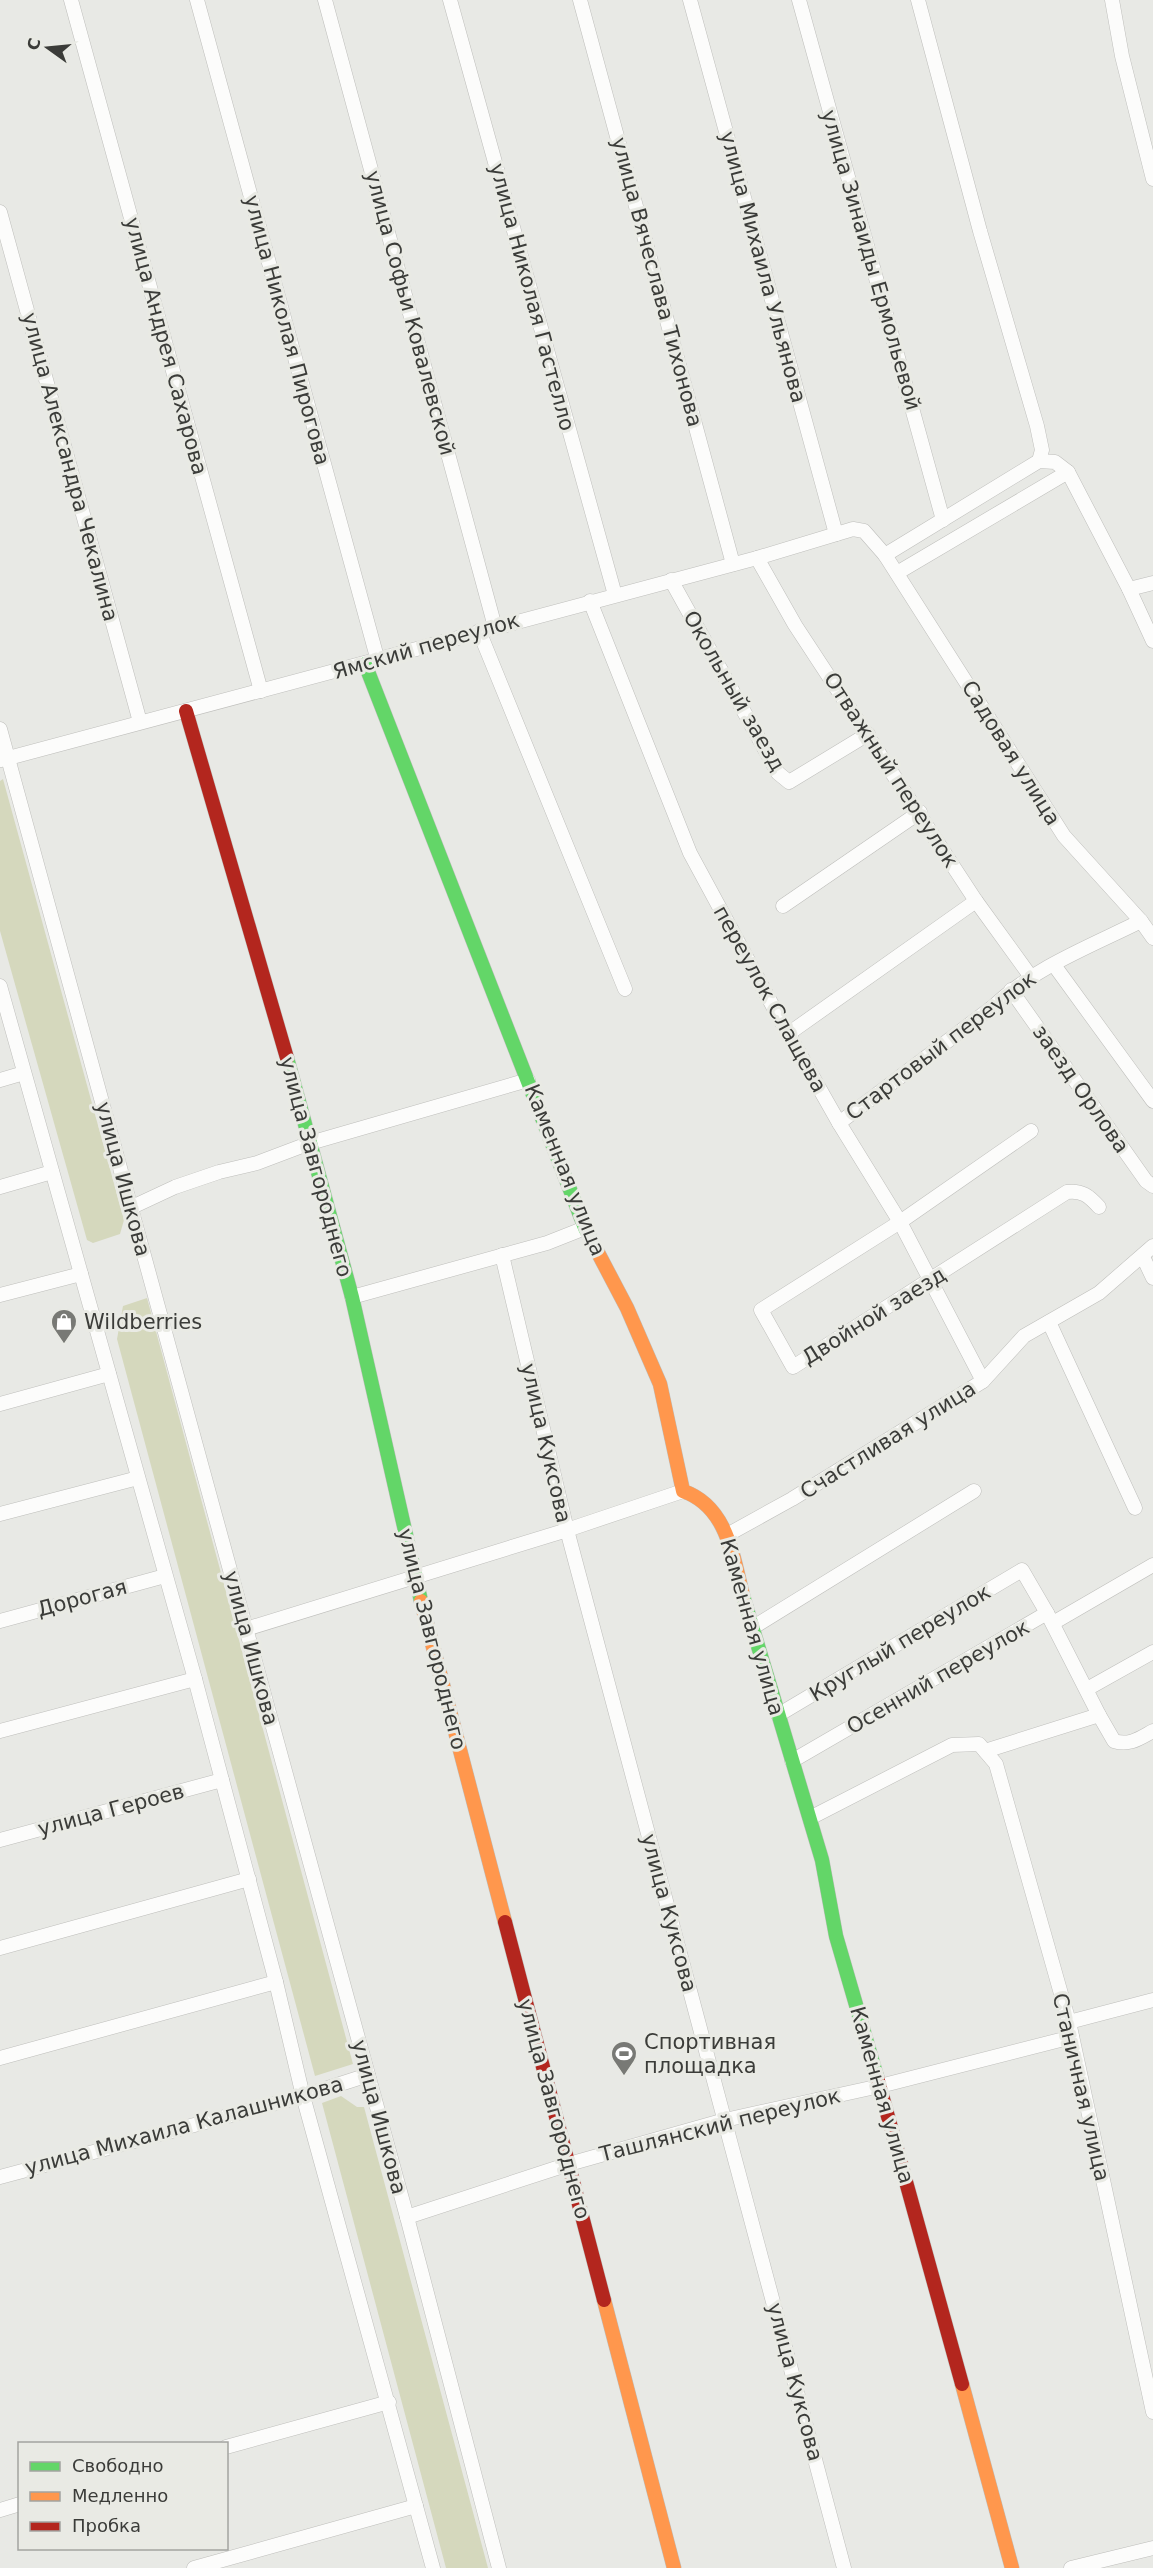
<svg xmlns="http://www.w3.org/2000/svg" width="1153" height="2568" viewBox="0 0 1153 2568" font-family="'DejaVu Sans',sans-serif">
  <rect width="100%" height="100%" fill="#e8e9e5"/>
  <!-- green -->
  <g fill="#d5d8bd">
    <polygon points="3,779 124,1220 120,1234 93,1243 87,1240 0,931 0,781"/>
    <polygon points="147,1298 353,2064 315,2076 117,1339 123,1306"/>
    <polygon points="341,2096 357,2107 364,2107 488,2568 446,2568 322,2103"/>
  </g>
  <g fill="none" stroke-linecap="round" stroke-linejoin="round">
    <defs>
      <g id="street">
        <polyline points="71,0 261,691"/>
        <polyline points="197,0 378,661"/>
        <polyline points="325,0 495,627"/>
        <polyline points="450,0 615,595"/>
        <polyline points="580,0 733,564"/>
        <polyline points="690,0 836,534"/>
        <polyline points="799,0 943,520"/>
        <polyline points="918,0 980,231 1037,426 1042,450 1039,461"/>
        <polyline points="1112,0 1122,56 1153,179"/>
        <polyline points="0,212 140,722"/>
        <polyline points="885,555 1039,461 1055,462 1068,472 1129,589 1153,641"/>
        <polyline points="757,558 795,625 976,901 1031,977"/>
        <polyline points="897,573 1068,472"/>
        <polyline points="671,580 778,773 789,782 868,734"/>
        <polyline points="1129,589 1153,583"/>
        <polyline points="590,601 690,853 776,1012 839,1123 900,1222 983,1381"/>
        <polyline points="479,631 625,989"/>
        <polyline points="0,729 407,2217 499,2568"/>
        <polyline points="1,760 757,558 853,529 864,531 885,555 1064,836 1141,921 1153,938"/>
        <polyline points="783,906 920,812"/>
        <polyline points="1054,965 1153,1101"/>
        <polyline points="0,986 195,1679 276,1982 303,2096 433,2568"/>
        <polyline points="1011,990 1146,1181 1153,1186"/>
        <polyline points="788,1034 976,901"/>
        <polyline points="0,1080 24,1073"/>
        <path d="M 839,1123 L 994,1006 C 1035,967 1091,946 1141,921"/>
        <path d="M 1031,1131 L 900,1222 L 761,1310 L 793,1367 L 1067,1192 C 1082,1190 1089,1196 1099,1207"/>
        <polyline points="0,1187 52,1172"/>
        <polyline points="130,1208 175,1187 219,1172 257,1163 310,1143 528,1080"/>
        <polyline points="502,1255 567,1530 844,2568"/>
        <polyline points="1143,1257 1153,1278"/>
        <polyline points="0,1295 81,1274"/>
        <polyline points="352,1297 547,1243 585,1228"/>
        <polyline points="1049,1322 1135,1508"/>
        <polyline points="0,1404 109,1374"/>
        <polyline points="0,1514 138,1478"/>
        <polyline points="727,1535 792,1499 983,1381 1024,1336 1099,1293 1153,1246"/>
        <polyline points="0,1621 165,1576"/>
        <polyline points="1053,1623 1153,1565"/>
        <polyline points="752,1628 974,1491"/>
        <polyline points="246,1629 567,1530 683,1491"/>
        <polyline points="1087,1689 1153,1652"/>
        <polyline points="778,1715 1022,1570 1047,1613"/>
        <polyline points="0,1731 195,1679"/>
        <path d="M 985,1751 L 1099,1715 L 1114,1741 C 1130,1746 1140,1738 1153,1731"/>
        <polyline points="792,1761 1047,1613 1099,1715"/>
        <polyline points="810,1818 952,1745 979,1744 996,1764 1069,2022 1153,2412"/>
        <polyline points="0,1840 222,1780"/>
        <polyline points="0,1948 249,1879"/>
        <polyline points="1069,2022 1153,2000"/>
        <polyline points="0,2058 276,1982"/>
        <polyline points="0,2177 303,2096 368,2075"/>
        <polyline points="407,2217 569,2164 725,2120 880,2086 1072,2037"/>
        <polyline points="226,2447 389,2402"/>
        <polyline points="0,2510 20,2504"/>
        <polyline points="194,2568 416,2506"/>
        <polyline points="1071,2568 1153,2548"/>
      </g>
      <g id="fast">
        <polyline points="365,664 585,1228 596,1249"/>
        <polyline points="287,1058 352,1297 421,1601"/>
        <polyline points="743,1596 822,1860 836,1936 877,2077"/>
      </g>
      <g id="slow">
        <path d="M 596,1249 L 627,1308 L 660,1384 L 683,1491 C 727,1506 733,1556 743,1596"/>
        <polyline points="421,1601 505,1922"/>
        <polyline points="604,2300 674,2568"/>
        <polyline points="962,2384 1012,2568"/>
      </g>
      <g id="jam">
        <polyline points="186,711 287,1058"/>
        <polyline points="505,1922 604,2300"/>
        <polyline points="877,2077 962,2384"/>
      </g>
    </defs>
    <!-- street casing -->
    <use href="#street" stroke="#bebebb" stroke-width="15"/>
    <!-- fast casing -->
    <use href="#fast" stroke="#bebebb" stroke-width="15"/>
    <!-- slow casing -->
    <use href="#slow" stroke="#bebebb" stroke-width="15"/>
    <!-- jam casing -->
    <use href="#jam" stroke="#bebebb" stroke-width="15"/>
    <!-- street -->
    <use href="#street" stroke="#fcfcfb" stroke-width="14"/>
    <!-- fast -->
    <use href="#fast" stroke="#63d668" stroke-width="14"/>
    <!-- slow -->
    <use href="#slow" stroke="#ff974d" stroke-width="14"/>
    <!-- jam -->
    <use href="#jam" stroke="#b3261e" stroke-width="14"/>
  </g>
  <!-- icons -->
  <defs>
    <symbol id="shop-pin" viewBox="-11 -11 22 30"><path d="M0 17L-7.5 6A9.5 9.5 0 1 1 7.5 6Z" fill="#787975" stroke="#e9eae4"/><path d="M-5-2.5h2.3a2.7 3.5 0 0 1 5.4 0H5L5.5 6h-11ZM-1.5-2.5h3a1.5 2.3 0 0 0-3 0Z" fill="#fff"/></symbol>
    <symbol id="stadium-pin" viewBox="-11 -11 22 30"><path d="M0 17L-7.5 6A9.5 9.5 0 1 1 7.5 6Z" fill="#787975" stroke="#e9eae4"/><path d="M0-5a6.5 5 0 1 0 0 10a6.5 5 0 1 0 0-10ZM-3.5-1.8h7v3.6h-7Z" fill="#fff"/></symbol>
  </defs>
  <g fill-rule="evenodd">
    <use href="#shop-pin" x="49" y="1307" width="30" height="40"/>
    <use href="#stadium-pin" x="609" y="2039" width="30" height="40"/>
  </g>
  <g text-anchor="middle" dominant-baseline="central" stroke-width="6" stroke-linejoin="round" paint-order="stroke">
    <!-- street labels -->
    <g font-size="21" fill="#3b3c39" stroke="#e9eae4">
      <text transform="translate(871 260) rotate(74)">улица Зинаиды Ермольевой</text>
      <text transform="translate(763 267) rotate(75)">улица Михаила Ульянова</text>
      <text transform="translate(657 282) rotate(75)">улица Вячеслава Тихонова</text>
      <text transform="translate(532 297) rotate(75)">улица Николая Гастелло</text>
      <text transform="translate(410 313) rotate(75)">улица Софьи Ковалевской</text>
      <text transform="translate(287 330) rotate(75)">улица Николая Пирогова</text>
      <text transform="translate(166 346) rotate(75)">улица Андрея Сахарова</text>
      <text transform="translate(70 467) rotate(75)">улица Александра Чекалина</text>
      <text transform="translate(426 646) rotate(-16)">Ямский переулок</text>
      <text transform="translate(734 691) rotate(60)">Окольный заезд</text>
      <text transform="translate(1011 753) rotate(58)">Садовая улица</text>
      <text transform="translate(891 770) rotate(57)">Отважный переулок</text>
      <text transform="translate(770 999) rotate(61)">переулок Слащева</text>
      <text transform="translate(941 1046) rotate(-37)">Стартовый переулок</text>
      <text transform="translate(1081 1089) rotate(55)">заезд Орлова</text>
      <text transform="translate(316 1167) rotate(75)">улица Завгороднего</text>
      <text transform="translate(565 1170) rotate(68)">Каменная улица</text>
      <text transform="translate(123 1179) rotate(75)">улица Ишкова</text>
      <text transform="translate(874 1316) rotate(-32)">Двойной заезд</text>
      <text transform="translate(888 1440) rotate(-32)">Счастливая улица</text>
      <text transform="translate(546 1443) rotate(77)">улица Куксова</text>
      <text transform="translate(82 1598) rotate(-15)">Дорогая</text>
      <text transform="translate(752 1627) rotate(74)">Каменная улица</text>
      <text transform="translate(432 1639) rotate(76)">улица Завгороднего</text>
      <text transform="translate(900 1643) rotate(-31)">Круглый переулок</text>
      <text transform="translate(251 1648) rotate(75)">улица Ишкова</text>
      <text transform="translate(938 1677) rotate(-30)">Осенний переулок</text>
      <text transform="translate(111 1810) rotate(-15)">улица Героев</text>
      <text transform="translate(669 1913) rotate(75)">улица Куксова</text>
      <text transform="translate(1081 2087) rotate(77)">Станичная улица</text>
      <text transform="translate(882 2095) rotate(74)">Каменная улица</text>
      <text transform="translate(554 2109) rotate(75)">улица Завгороднего</text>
      <text transform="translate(379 2117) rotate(75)">улица Ишкова</text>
      <text transform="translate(720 2125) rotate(-14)">Ташлянский переулок</text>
      <text transform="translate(184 2126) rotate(-15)">улица Михаила Калашникова</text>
      <text transform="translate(795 2382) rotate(75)">улица Куксова</text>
    </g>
    <!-- poi labels -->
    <g font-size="21" fill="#3b3c39" stroke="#e9eae4" text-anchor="start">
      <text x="84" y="1322">Wildberries</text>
      <text x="644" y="2042">Спортивная<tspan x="644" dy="24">площадка</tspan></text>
    </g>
  </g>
  <!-- legend -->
  <rect x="18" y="2442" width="210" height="108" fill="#e9eae4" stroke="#a3a4a0" stroke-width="1.5"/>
  <rect x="30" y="2462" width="30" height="9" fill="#63d668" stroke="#a3a4a0" stroke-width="1.5"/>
  <text x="72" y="2472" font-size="18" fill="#3b3c39">Свободно</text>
  <rect x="30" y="2492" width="30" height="9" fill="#ff974d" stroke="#a3a4a0" stroke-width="1.5"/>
  <text x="72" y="2502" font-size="18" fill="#3b3c39">Медленно</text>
  <rect x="30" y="2522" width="30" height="9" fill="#b3261e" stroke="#a3a4a0" stroke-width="1.5"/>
  <text x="72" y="2532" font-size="18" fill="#3b3c39">Пробка</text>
  <!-- north arrow -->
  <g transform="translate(48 48) rotate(285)" stroke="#e9eae4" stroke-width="4.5" paint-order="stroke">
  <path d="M0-4.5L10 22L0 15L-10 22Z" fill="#3b3c39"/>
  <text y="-9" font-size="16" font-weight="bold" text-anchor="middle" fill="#3b3c39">С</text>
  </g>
</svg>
